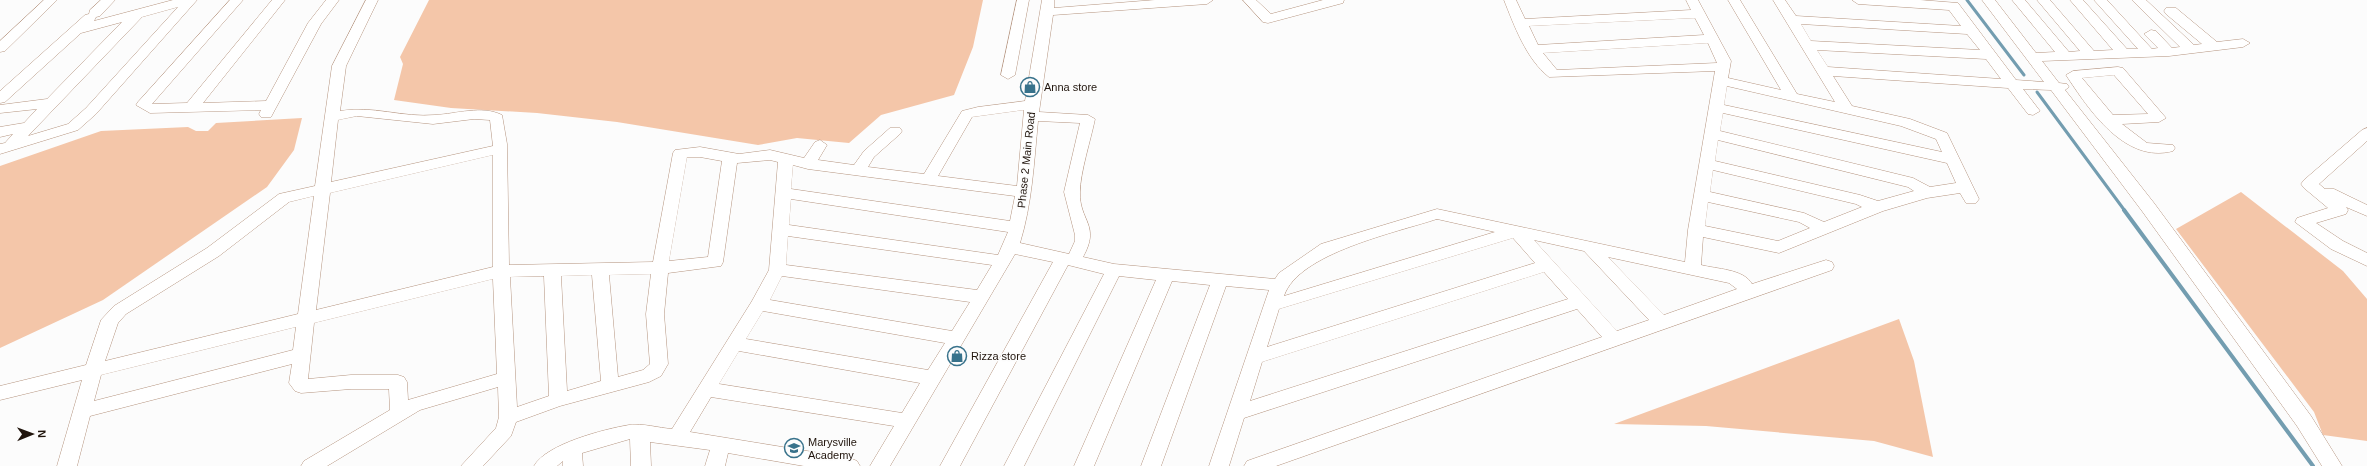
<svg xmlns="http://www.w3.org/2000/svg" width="2367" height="466" viewBox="0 0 2367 466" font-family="Arial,sans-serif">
  <rect width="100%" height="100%" fill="#fcfcfc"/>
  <!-- green -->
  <g fill="#f4c6a9">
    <polygon points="429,0 983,0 973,47 954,95 881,115 849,143 797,138 758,145 617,122 537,113 451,108 394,100 403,64 400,57"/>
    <polygon points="302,118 294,150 267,187 103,300 0,348 0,166 101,131 188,127 196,131 208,131 216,123"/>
    <polygon points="2241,192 2343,271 2367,299 2367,441 2323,435 2314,412 2176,229"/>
    <polygon points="1899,319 1914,361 1933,457 1874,441 1706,426 1614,424"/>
  </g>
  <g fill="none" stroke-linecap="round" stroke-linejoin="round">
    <!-- stream-far1 -->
    <g stroke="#739db0" stroke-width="3">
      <polyline points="1967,0 2024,75"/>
      <polyline points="2037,92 2125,211"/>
    </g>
    <!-- stream -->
    <polyline stroke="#739db0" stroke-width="4" points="2124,210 2313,466"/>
    <defs>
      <g id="minor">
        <polygon points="44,0 57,0 5,51 0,52 0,41"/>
        <path d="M 101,0 L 115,0 L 100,16 L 96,17 L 94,21 L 173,0 L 197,0 L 96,114 L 78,130 L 0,154 L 0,144 L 5,143 L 13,134 L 0,137 L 0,127 L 24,123 L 37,109 L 0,113 L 0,105 L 47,99 L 122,22 L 81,33 L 5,102 L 0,103 L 0,91 L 85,15 L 89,14 L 90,10 ZM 178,7 L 86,108 L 68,124 L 28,136 L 142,17 Z"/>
        <polygon points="230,0 243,0 152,104 187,103 272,0 285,0 203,103 266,101 308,23 326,0 339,0 321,24 271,117 261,117 259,114 261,110 150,113 136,105 138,102"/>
        <path d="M 366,0 L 378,0 L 346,66 L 340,111 C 372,105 403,118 435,115 C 456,114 482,105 502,115 L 507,144 L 509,265 L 653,262 L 673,153 L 675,150 L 700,147 L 739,154 L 770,150 L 804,158 L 815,142 L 820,140 L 827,145 L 818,160 L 854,165 L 864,151 L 890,128 L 900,128 L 902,131 L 900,134 L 874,157 L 868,167 L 924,174 L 962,111 L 978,107 L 1025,101 L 1042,0 L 1054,0 L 1054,8 L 1155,0 L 1213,0 L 1207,4 L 1053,15 L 1039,112 L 1088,115 L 1095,119 C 1091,139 1080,173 1080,192 C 1079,221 1101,225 1083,257 L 1114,264 L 1275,279 L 1279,273 L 1321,244 L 1437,209 L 1685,262 L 1688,230 L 1715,71 L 1549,77 C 1526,59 1514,25 1504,0 L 1516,0 L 1525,19 L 1691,10 L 1686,0 L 1698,0 L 1731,61 L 1728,78 L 1781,90 L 1728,0 L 1740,0 L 1797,94 L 1835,102 L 1773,0 L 1785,0 L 1796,16 L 1961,26 L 1949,10 L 1858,4 L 1852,0 L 1920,0 L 1958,3 L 2016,80 L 2044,82 L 1982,0 L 1995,0 L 2036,53 L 2055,52 L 2012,0 L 2025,0 L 2069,52 L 2080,51 L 2037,0 L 2050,0 L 2094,51 L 2113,50 L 2070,0 L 2083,0 L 2127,49 L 2138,49 L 2094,0 L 2107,0 L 2152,49 L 2158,48 L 2144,34 L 2151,30 L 2156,31 L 2172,48 L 2180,47 L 2132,0 L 2146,0 L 2194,45 L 2202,44 L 2166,14 L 2164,11 L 2166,8 L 2176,8 L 2217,42 L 2243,39 L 2250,43 L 2243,47 L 2169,56 L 2042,61 L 2059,83 L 2067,84 L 2069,87 L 2065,90 L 2154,203 L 2311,416 L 2342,466 L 2322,466 L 2297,426 L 2142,211 L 2051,90 L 2023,89 L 2040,111 L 2033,115 L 2028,114 L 2008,88 L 1833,76 L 1852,106 L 1910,119 L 1947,133 L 1979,199 L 1976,203 L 1966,203 L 1960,193 L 1927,198 L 1883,211 L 1779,253 L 1703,237 L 1701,265 C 1716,269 1744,269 1752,284 L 1826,260 L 1832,262 L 1834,266 L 1832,270 L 1276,466 L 1244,466 L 1247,461 L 1602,337 L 1577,309 L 1244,418 L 1229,466 L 1209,466 L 1269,290 L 1226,286 L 1161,466 L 1141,466 L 1210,285 L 1172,281 L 1094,466 L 1074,466 L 1156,280 L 1119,276 L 1024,466 L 1004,466 L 1104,274 L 1068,265 L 960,466 L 940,466 L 1053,262 L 1015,254 L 890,466 L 870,466 L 894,426 L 711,397 L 690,432 L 850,458 L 857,461 L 860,466 L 804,466 L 728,453 L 725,466 L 705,466 L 710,450 L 650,442 L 651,466 L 631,466 L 630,439 L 582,453 L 583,466 L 563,466 L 563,461 L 557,466 L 534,466 C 546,444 605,429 629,425 C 642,423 659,428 672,429 L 752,301 L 769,270 L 778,162 L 770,160 L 737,163 L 723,262 L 721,266 L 668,273 L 664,314 L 668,364 L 661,376 L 649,382 L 560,406 L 516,422 L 511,436 L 483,466 L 461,466 L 496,428 L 499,417 L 498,387 L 420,410 L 327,466 L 301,466 L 304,461 L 390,410 L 389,389 L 351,389 L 301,393 L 295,391 L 289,383 L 292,364 L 90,416 L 77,466 L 57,466 L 82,380 L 0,400 L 0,386 L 86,365 L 101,320 L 114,306 L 207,248 L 279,194 L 315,186 L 332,66 ZM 1695,18 L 1704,35 L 1538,45 L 1529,26 ZM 1801,24 L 1967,34 L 1980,50 L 1811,41 ZM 1708,43 L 1717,63 L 1557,70 L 1543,53 ZM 1817,50 L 1986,59 L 2001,79 L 1828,67 ZM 1727,86 L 1901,126 L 1936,139 L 1942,152 L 1724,105 ZM 1024,110 L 1017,186 L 938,176 L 972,117 ZM 1723,113 L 1947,163 L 1956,183 L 1930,187 L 1913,178 L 1720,131 ZM 357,116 L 433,124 L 474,119 L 490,120 L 493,146 L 331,182 L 338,120 ZM 1038,121 L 1080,123 L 1064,192 L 1075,235 L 1075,241 L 1069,254 L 1020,243 C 1032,204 1034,163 1038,121 ZM 1718,140 L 1908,187 L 1914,191 L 1878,201 L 1860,195 L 1715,161 ZM 493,155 L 493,267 L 316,310 L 330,193 ZM 687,157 L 700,157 L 722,161 L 708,257 L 669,261 ZM 793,165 L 808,169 L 1015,196 L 1010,221 L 791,189 ZM 1713,170 L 1856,204 L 1862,207 L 1824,222 L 1804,213 L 1710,192 ZM 314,196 L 298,314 L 105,361 L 118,323 L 126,314 L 219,256 L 289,202 ZM 791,199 L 1008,232 L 998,255 L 789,225 ZM 1708,202 L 1799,222 L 1810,228 L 1778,241 L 1705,226 ZM 1437,219 L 1495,232 L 1284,296 C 1298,253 1398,232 1437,219 ZM 788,236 L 992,265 L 977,290 L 786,265 ZM 1513,238 L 1535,263 L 1267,347 L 1279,309 ZM 1534,240 L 1584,251 L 1649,320 L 1617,331 ZM 1608,257 L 1729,283 L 1737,289 L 1664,315 ZM 1544,272 L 1568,299 L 1250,401 L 1262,362 ZM 651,274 L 646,314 L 650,364 L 643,370 L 618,377 L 609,275 ZM 592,275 L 601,381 L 567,391 L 561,276 ZM 541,276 L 544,276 L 549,396 L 517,407 L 510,277 ZM 782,276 L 970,302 L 952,331 L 770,300 ZM 493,279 L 497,374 L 408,400 L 407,382 L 404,377 L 398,375 L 351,375 L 308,379 L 314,323 ZM 763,311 L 945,343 L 928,370 L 746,339 ZM 296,327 L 293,350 L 94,401 L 101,375 ZM 739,351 L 920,383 L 902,413 L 719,384 Z"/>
        <polygon points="1017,0 1029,0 1015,75 1008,79 1001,75"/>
        <polygon points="1243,0 1256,0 1271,14 1323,0 1344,0 1343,3 1268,23 1263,22"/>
        <path d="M 2118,67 L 2123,68 L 2166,118 L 2159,122 L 2122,124 L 2147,143 L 2173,145 L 2175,148 L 2173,151 C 2125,164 2089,110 2066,75 L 2073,71 ZM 2114,75 L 2148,114 L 2113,115 L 2082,78 Z"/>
        <polygon points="2367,128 2367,141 2319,184 2325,189 2334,189 2367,205 2367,216 2346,207 2348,210 2346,214 2316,223 2343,241 2367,253 2367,266 2331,249 2295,222 2297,218 2328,208 2304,188 2301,184 2304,180 2362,130"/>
      </g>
    </defs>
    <!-- minor casing -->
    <use href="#minor" stroke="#b5947f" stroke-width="1"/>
    <!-- minor -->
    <use href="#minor" fill="#fff" fill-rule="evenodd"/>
  </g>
  <!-- icons -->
  <defs>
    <symbol id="shop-ring" viewBox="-11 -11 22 22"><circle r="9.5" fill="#fcfcfc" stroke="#38728b" stroke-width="1.5"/><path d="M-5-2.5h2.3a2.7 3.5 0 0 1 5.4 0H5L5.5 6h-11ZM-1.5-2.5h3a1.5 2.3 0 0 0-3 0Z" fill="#38728b"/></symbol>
    <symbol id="school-ring" viewBox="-11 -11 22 22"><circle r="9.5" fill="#fcfcfc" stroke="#38728b" stroke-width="1.5"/><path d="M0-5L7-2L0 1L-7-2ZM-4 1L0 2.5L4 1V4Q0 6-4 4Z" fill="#38728b"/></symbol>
  </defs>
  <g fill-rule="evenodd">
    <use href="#shop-ring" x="1019" y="76" width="22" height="22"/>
    <use href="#shop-ring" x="946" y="345" width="22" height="22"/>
    <use href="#school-ring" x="783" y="437" width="22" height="22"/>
  </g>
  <g text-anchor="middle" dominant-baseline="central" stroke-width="3" stroke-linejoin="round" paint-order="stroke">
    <!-- poi labels -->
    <g font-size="11" fill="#20140c" stroke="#fcfcfc" text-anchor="start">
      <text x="1044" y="87">Anna store</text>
      <text x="971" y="356">Rizza store</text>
      <text x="808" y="442">Marysville<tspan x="808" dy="13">Academy</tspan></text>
    </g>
    <!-- street labels -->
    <g font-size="11" fill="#20140c" stroke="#fcfcfc">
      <text transform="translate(1026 160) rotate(-84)">Phase 2 Main Road</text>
    </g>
  </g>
  <!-- north arrow -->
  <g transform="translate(32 434) rotate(89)" stroke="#fcfcfc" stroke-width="3" paint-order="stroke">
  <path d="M0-3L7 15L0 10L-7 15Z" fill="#20140c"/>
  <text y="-6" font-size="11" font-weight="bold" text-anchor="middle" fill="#20140c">N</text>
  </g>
</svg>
